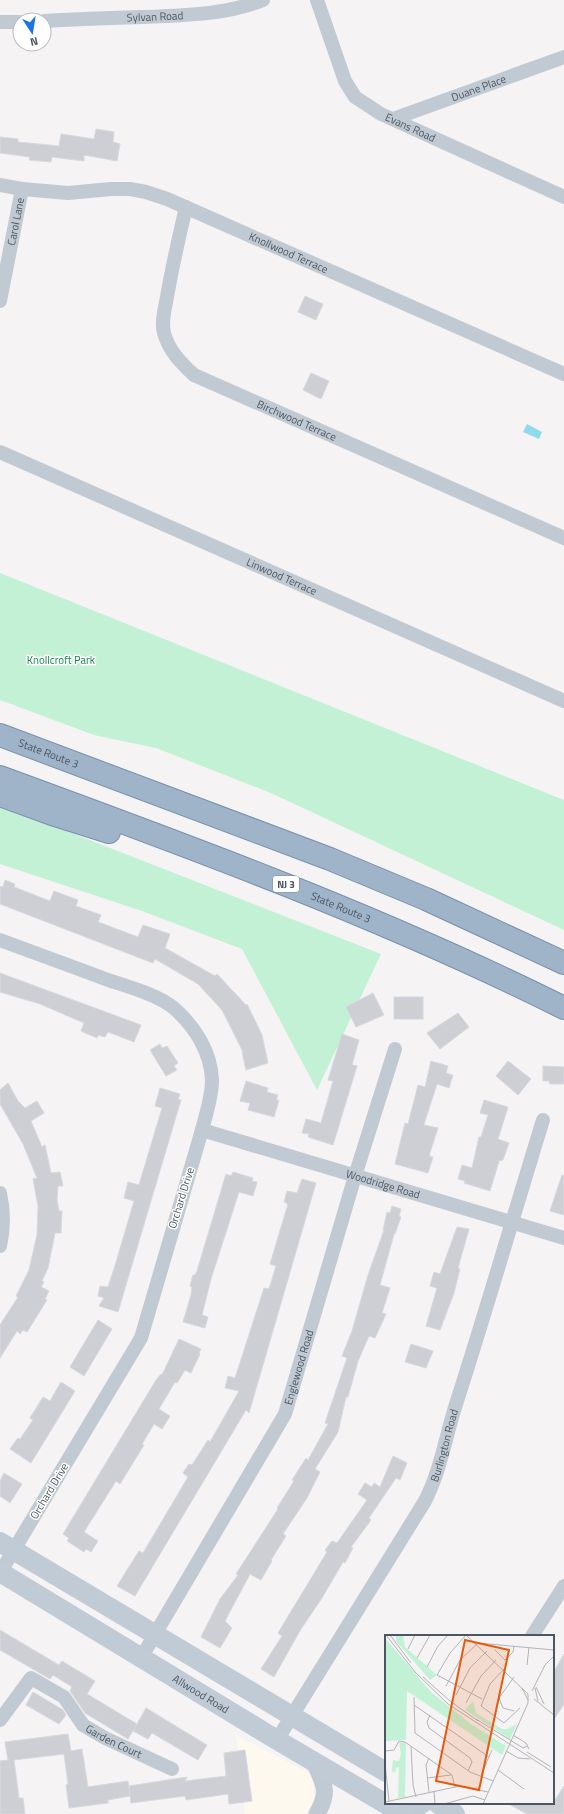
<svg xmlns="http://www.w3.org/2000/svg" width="564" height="1814" viewBox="0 0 564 1814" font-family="'Titillium Web',sans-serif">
  <rect width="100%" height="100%" fill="#f5f3f3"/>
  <!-- commercial -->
  <polygon fill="#fdf9ef" points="236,1735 311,1774 316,1796 306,1814 245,1814"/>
  <!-- green -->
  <g fill="#c3f1d5">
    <polygon points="0,573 564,800 564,930 271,793 156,748 94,735 0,700"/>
    <polygon points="0,805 381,954 317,1090 242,949 142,911 0,864"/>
  </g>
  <!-- water -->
  <polygon fill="#90daee" points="527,424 542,432 539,439 523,432"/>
  <!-- building -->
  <g fill="#cdcfd5" stroke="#d7d9de">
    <polygon points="96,129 114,132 113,142 120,144 117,161 84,155 84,161 52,157 51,162 29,160 30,157 0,153 0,137 18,139 18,142 59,146 61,134 94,139"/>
    <polygon points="305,296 323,304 316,320 298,312"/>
    <polygon points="311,373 329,381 321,399 303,390"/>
    <polygon points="5,880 15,884 14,887 50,901 54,891 78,900 76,906 101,915 98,922 138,937 143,925 170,934 165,948 215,976 217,974 246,1005 247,1004 262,1035 268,1063 246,1070 242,1052 243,1052 222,1010 198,984 155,959 153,963 132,955 0,904 0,886 3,887"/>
    <polygon points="0,973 141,1025 134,1042 108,1032 105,1037 98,1035 97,1038 81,1031 84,1023 40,1004 0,992"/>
    <polygon points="373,993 384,1015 356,1027 346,1007"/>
    <rect x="394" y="997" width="29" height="22"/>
    <polygon points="458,1013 469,1027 440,1049 427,1033"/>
    <polygon points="342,1034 359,1040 352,1065 357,1066 333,1145 308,1137 309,1134 302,1133 306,1119 321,1123 333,1081 328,1080"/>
    <polygon points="160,1044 162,1048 167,1046 178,1063 174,1066 177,1070 166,1076 150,1050"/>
    <polygon points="431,1061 448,1066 446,1073 453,1075 449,1088 437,1084 425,1121 424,1125 438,1128 429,1156 433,1157 428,1173 395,1164 405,1123 408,1124 418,1085 425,1087"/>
    <polygon points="508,1061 531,1079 518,1095 496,1076"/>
    <polygon points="543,1066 564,1067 564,1084 550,1084 549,1081 543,1081"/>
    <polygon points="246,1081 268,1088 267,1092 278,1095 276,1100 279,1100 274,1117 248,1110 250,1103 240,1101"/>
    <polygon points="8,1083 18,1101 25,1108 37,1101 44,1113 31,1121 42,1147 45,1145 51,1173 60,1172 63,1186 58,1186 57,1200 59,1211 62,1211 61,1233 55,1233 48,1268 42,1281 44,1282 41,1287 49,1291 45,1299 47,1300 27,1332 23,1330 20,1334 17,1331 0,1358 0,1325 18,1297 16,1296 29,1270 37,1235 38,1206 33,1179 37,1178 23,1144 0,1104 0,1090"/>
    <polygon points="160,1088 180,1094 178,1099 181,1100 118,1312 99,1306 104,1298 98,1296 100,1286 108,1287 117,1259 134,1201 124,1198 128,1182 139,1185 162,1108 155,1106"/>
    <polygon points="484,1100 508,1107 498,1139 509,1143 503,1160 499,1161 490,1191 464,1183 465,1181 458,1179 462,1165 472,1168 479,1137 481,1137 488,1115 480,1113"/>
    <polygon points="233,1172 253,1178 252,1181 257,1182 253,1196 239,1192 211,1279 202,1315 208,1317 205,1328 183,1322 191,1295 192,1287 190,1286 193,1275 195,1275 197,1271 226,1174 231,1176"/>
    <polygon points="562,1175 564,1176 564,1215 550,1211"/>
    <polygon points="302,1179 316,1183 249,1413 246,1410 135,1596 117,1586 139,1551 143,1553 188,1477 183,1473 189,1464 192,1465 208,1440 210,1442 239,1391 225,1388 228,1376 235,1378 264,1288 269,1289 276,1266 270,1264 288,1204 284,1202 287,1191 297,1193"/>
    <polygon points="392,1206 401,1209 399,1216 401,1217 395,1234 394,1234 380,1285 390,1288 382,1313 386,1314 375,1338 369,1336 358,1361 348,1397 346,1397 338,1432 315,1469 320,1472 307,1498 283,1534 286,1536 271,1560 272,1561 261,1580 250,1574 225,1621 232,1628 220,1648 201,1637 220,1599 238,1575 236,1574 278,1509 277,1508 294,1481 292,1480 306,1458 308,1460 328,1424 325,1423 347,1358 342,1356 352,1331 368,1275 384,1230 383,1230 387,1212 390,1213"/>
    <polygon points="457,1227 469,1229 458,1268 460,1269 454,1293 440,1330 426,1326 437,1288 430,1286 434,1272 440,1274"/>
    <polygon points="98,1320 112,1329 84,1376 70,1367"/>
    <polygon points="179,1339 201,1349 199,1353 200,1354 191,1373 185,1370 177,1383 175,1382 159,1409 170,1416 162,1429 154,1424 142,1444 144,1445 120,1484 116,1481 84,1532 98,1541 91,1552 86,1549 84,1552 67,1541 69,1538 63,1534 156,1380 161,1374 162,1375"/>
    <polygon points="411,1344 433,1351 426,1368 405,1362"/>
    <polygon points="61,1382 75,1391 31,1463 10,1449 18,1438 20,1439 33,1420 30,1418 43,1397 50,1401"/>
    <polygon points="393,1456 407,1463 400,1480 396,1478 369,1518 371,1520 351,1547 353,1548 345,1563 343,1562 322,1598 301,1629 274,1677 261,1669 282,1636 278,1633 327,1552 325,1550 332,1541 337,1543 367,1500 358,1494 365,1483 372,1487 374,1483 380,1487"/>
    <polygon points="4,1473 22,1484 10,1503 0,1496 0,1481"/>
    <polygon points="0,1630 59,1665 62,1661 95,1681 87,1694 137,1724 146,1708 207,1745 198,1760 152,1733 148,1739 133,1731 137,1724 128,1739 85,1713 70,1691 72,1687 53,1675 50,1679 0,1650"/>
    <polygon points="564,1654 564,1704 553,1721 553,1673"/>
    <polygon points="33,1692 63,1710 66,1715 59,1724 26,1705"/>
    <polygon points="68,1734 71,1751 82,1749 88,1787 128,1781 130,1796 129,1786 187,1777 185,1781 226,1776 224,1753 245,1750 252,1801 229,1804 228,1794 186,1800 185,1796 131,1803 130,1796 108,1800 108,1803 69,1808 66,1785 68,1784 64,1754 14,1760 19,1798 23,1798 25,1814 0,1814 0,1761 8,1760 5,1742"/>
    <polygon points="564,1786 564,1814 527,1814 507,1803 553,1803"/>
  </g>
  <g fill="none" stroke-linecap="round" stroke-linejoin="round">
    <defs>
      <g id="trunk">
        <path id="s13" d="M 0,735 L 330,859 L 426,899 L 564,963"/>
        <path id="s14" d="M 0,777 C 191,847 382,917 564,1008"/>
        <polyline points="0,795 52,814 109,832"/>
      </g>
    </defs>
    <!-- trunk casing -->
    <use href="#trunk" stroke="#7690ad" stroke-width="24"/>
    <!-- minor -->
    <g stroke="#c1cad2" stroke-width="14">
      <path id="s1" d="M 317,0 L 345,81 L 355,97 L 381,114 L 564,197"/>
      <path id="s2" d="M 44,21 C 78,19 112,18 145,17 C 186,15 225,15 263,0"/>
      <polyline points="0,22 20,22"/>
      <path id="s3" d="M 393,119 L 564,57"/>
      <path id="s4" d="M 0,185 L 22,189 L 68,193 L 111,189 L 130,189 L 146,192 L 167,199 L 564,374"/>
      <path id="s5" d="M 186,207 C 179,237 172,267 167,297 C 165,308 161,322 164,333 C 169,351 181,363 194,375 L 564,538"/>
      <path id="s6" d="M 0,301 L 22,189"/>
      <path id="s7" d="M 0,452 L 564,701"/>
      <path d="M 0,940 C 37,954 74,967 111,981 C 130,987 160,996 175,1009 C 195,1027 211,1052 212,1080 C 212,1097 206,1114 202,1130 L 141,1338 L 0,1573"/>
      <path id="s8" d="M 202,1130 L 564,1238"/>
      <path d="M 0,1193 C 4,1211 4,1228 0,1246"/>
      <polyline points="532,1636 564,1586"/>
      <path id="s9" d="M 141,1658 L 285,1414 L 355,1176 L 395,1049"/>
      <path id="s10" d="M 0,1720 L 31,1678 L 64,1697 L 83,1725 L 105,1738 L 172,1769"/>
      <path id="s11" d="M 277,1740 L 425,1501 C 441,1470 446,1434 457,1401 C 487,1308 514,1214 543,1120"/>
    </g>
    <!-- tertiary -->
    <g stroke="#c1cad2" stroke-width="17">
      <path d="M 314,1762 C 324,1784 330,1791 317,1814"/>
      <polyline points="410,1814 425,1803"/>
    </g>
    <!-- secondary -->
    <g stroke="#c1cbd6" stroke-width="20">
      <polyline points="0,1542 386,1772"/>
      <path id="s12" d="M 0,1572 L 277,1740 L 403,1814"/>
      <polyline points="437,1803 455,1814"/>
    </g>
    <!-- trunk -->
    <use href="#trunk" stroke="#9fb4c9" stroke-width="22"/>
  </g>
  <g text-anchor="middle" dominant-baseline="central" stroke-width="3" stroke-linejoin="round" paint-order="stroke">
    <!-- shield labels -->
    <rect fill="#fff" stroke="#808990" stroke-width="1" x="273" y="876" width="26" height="16" rx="3"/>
    <g font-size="10" font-weight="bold" fill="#4a5661">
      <text x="286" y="884">NJ 3</text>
    </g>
    <!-- street labels -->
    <g font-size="11" fill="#4a5661" stroke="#fff">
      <text stroke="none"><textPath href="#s2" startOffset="111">Sylvan Road</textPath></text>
      <text stroke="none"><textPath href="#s3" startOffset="91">Duane Place</textPath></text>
      <text stroke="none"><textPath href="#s1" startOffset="168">Evans Road</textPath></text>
      <text stroke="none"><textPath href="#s6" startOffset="81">Carol Lane</textPath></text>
      <text stroke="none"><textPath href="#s4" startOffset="302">Knollwood Terrace</textPath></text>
      <text stroke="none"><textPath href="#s5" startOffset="293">Birchwood Terrace</textPath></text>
      <text stroke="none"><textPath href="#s7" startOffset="308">Linwood Terrace</textPath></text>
      <text stroke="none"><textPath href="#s13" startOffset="52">State Route 3</textPath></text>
      <text stroke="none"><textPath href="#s14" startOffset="365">State Route 3</textPath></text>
      <text stroke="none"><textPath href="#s8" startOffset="189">Woodridge Road</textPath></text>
      <text transform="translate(181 1198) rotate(-73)">Orchard Drive</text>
      <text stroke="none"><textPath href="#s9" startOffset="332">Englewood Road</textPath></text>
      <text stroke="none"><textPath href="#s11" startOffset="340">Burlington Road</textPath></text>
      <text transform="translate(49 1491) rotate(-59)">Orchard Drive</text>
      <text stroke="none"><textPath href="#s12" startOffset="235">Allwood Road</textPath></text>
      <text stroke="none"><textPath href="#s10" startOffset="159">Garden Court</textPath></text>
    </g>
    <!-- park labels -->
    <g font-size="11" fill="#17864f" stroke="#fff">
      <text x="61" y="660">Knollcroft Park</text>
    </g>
  </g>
  <!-- overview -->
  <g transform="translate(385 1635)">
    <rect width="169" height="169" fill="#f5f3f3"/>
    <path d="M 11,0 L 18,0 L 20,12 L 52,40 L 45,45 L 11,6 ZM 0,3 L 46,57 L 86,89 L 121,111 L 117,120 L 22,56 L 21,105 L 0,106 ZM 88,66 L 91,78 L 117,94 L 122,94 L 132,89 L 125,104 L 80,75 ZM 14,107 L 21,108 L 20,162 L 13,163 L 14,132 L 11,133 L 10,138 L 7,136 L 8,125 L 14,126 L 16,119 Z" fill="#c3f1d5"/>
    <path fill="none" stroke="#b1b4b9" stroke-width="1" d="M 1,0 L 30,37 L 63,69 L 169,138M 5,0 L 26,28M 81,0 L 65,18 L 52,40 L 97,64M 81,0 L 143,59M 23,14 L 30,0M 110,15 L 120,25 L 128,17 L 129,11M 32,23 L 45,0M 142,30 L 144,12M 42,32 L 53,11 L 63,0M 120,33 L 105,49 L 96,71 L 119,88 L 135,73M 38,42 L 65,66 L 93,86M 129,42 L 114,63 L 118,73 L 129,76M 61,51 L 75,25 L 93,8 L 169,15M 151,52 L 159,69M 137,53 L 143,65M 150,53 L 153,66M 147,56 L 160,30 L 169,21M 71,60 L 85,33 L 102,16M 29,62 L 30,98 L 85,137 L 108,146M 149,64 L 169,80M 81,68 L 96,41 L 111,25M 29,70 L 104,122M 45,80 L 42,87 L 44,93 L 85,123 L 87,127 L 83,136M 91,84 L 138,113 L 143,111M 128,100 L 141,108 L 144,114M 26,111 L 28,150 L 31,162M 0,116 L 9,115 L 14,106 L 20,107 L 67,140 L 70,152M 121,116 L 133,123 L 145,124M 142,117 L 166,132M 44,123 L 41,130 L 44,157M 0,128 L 4,166M 113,135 L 139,154M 96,140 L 107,115M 42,143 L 66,140M 49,156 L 50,169M 0,167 L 75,151 L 103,157M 59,169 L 88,161 L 100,165M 98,169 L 143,68 L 143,59"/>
    <path fill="#e8590c" fill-opacity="0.15" stroke="#e8590c" stroke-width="2" d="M 80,5 L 124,15 L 94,155 L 51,146 Z"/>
    <rect width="169" height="169" fill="none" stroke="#4a5661" stroke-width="2"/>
  </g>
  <!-- north arrow -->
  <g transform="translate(32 32) rotate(168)"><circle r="19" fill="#ffffff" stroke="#b7bbc0"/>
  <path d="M0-3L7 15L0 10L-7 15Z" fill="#1a73e8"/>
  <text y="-6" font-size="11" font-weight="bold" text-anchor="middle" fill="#4a5661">N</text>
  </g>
</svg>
